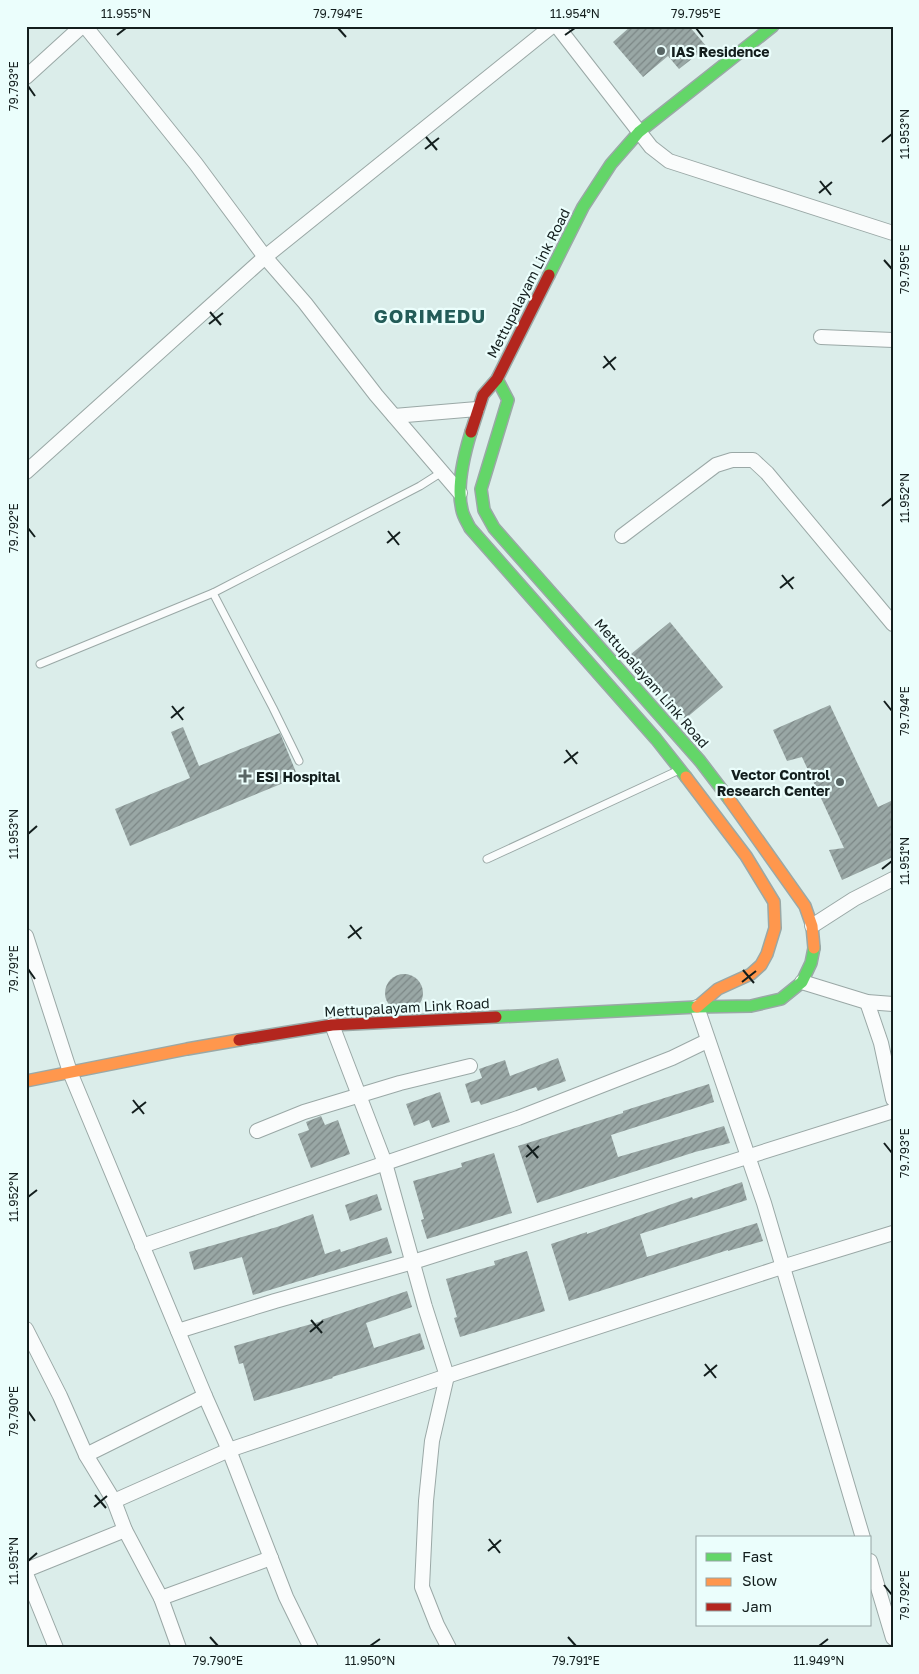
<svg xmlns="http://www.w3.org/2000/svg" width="919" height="1674" viewBox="0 0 919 1674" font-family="'Golos Text',sans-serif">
  <defs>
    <pattern id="building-hatch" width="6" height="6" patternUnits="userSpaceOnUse" patternTransform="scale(1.25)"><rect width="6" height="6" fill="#99a7a5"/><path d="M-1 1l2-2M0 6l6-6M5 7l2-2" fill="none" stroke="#7c8786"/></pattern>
  </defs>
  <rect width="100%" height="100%" fill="#dbedea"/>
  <!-- building -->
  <g fill="url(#building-hatch)">
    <polygon points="631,26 689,26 707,47 679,69 668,56 643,77 613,42"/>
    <polygon points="670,622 723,687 685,719 631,654"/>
    <polygon points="830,705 878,807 893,800 893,857 842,880 829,850 844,848 802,757 787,761 773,730"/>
    <polygon points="183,727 199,766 280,733 298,777 130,846 115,809 190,778 171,732"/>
    <circle cx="404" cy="993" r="19"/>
    <polygon points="558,1058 566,1081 538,1091 536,1087 481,1105 479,1101 471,1103 465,1084 482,1078 479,1069 505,1060 510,1076"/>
    <polygon points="709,1084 714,1102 611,1135 618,1157 724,1126 730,1143 695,1152 537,1203 518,1146 623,1113 623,1111"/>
    <polygon points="440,1092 450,1122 432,1128 429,1120 414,1126 406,1104"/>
    <polygon points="321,1116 325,1125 338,1120 350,1154 311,1168 298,1134 309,1130 306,1122"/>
    <polygon points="494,1153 512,1213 427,1239 421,1220 424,1219 413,1181 462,1167 461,1163"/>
    <polygon points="742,1182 747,1200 640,1234 647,1257 757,1223 763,1241 728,1251 728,1250 569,1301 551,1244 587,1232 587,1234 692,1197 693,1199"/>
    <polygon points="377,1194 382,1210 350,1221 345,1205"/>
    <polygon points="313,1214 325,1254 340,1249 341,1252 387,1237 392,1253 253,1295 242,1257 194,1270 189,1252 277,1227"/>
    <polygon points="527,1251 545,1311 460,1337 454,1318 457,1317 446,1279 495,1265 494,1261"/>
    <polygon points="407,1291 412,1307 366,1323 374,1348 420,1333 425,1349 332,1377 333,1378 254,1401 243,1363 239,1364 234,1346 322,1321 321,1320"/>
  </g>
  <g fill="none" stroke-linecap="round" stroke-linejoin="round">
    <defs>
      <g id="lane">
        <polyline points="213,593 273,708 299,761"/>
        <polyline points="40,664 213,593 420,486 442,472"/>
        <polyline points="487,859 677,771"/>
      </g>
      <g id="street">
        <polyline points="85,26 196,164 265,257 305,303 376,395 460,493"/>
        <polyline points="557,26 651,147 669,161 893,233"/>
        <polyline points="26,77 82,26"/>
        <polyline points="821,337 893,340"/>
        <polyline points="394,416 477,409"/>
        <polyline points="26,472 265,257 552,26"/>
        <polyline points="622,536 716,465 732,460 753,460 767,473 893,624"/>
        <polyline points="812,926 854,899 893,879"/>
        <polyline points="26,936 70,1072 205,1396 229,1450 286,1597 311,1648"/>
        <polyline points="802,982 867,1002 893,1004"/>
        <polyline points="867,1002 881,1043 893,1099"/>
        <polyline points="697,1007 764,1203 863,1538"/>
        <polyline points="332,1025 385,1163 425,1307 447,1376 432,1441 426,1501 422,1587 437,1625 449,1648"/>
        <polyline points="257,1131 304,1112 400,1083 470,1066"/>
        <polyline points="142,1246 518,1118 672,1058 707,1041"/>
        <polyline points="26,1329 60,1396 86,1455 114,1501 125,1530 161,1598 179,1648"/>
        <polyline points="178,1331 275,1301 413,1262 893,1111"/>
        <polyline points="86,1455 205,1396"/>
        <polyline points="114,1501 229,1450 447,1376 782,1267 893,1233"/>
        <polyline points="870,1561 893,1638"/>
        <polyline points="26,1570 125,1530"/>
        <polyline points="26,1574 56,1648"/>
        <polyline points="161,1598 271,1558"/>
      </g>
      <g id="fast">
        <polyline points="549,275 583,207 611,164 639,132 773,26"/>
        <polyline points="497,379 508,400 481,489 484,510 494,528 700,761 729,799"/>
        <path d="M 471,432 C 464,455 456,486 462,510 C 463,516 467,522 470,528 L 656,739 L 686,777"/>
        <polyline points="496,1017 697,1007 751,1006 781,999 802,982 811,963 814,948"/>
      </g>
      <g id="slow">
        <polyline points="686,777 746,856 774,902 775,928 767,954 761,965 751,974 718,989 697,1007"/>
        <polyline points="729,799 805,906 812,926 814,948"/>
        <polyline points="26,1081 187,1049 239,1040"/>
      </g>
      <g id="jam">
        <polyline points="471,432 483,395 497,379 549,275"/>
        <polyline points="239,1040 332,1025 496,1017"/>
      </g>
    </defs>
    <!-- lane casing -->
    <use href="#lane" stroke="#9aa8a6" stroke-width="9"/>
    <!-- street casing -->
    <use href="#street" stroke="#9aa8a6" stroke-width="16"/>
    <!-- fast casing -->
    <use href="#fast" stroke="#9aa8a6" stroke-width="14"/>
    <!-- slow casing -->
    <use href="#slow" stroke="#9aa8a6" stroke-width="14"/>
    <!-- jam casing -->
    <use href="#jam" stroke="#9aa8a6" stroke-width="14"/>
    <!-- lane -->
    <use href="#lane" stroke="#fafcfc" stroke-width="7"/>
    <!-- street -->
    <use href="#street" stroke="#fafcfc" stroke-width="14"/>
    <!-- fast -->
    <use href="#fast" stroke="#63d668" stroke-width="11"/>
    <!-- slow -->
    <use href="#slow" stroke="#ff974d" stroke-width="11"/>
    <!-- jam -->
    <use href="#jam" stroke="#b3261e" stroke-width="11"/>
  </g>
  <!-- ticks -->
  <path fill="none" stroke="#131e1d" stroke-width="2" d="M 338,28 L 346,37M 696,28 L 703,37M 117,35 L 126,28M 565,35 L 575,28M 28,86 L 35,96M 426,137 L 437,150M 882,142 L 892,134M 425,149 L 439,138M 820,181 L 831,195M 819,193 L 832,182M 884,260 L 892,269M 210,312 L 221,325M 209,324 L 223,313M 604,356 L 615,370M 603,368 L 616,357M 882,506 L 892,498M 28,528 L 35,537M 388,531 L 399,545M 387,543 L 400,532M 782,575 L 793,589M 780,588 L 794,577M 884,701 L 892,711M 172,706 L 183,720M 171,718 L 184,707M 566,750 L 577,764M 564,763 L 578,752M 28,834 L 37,826M 882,869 L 892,861M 350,925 L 361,939M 348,938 L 362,927M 28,969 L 35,979M 743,970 L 754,983M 742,982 L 756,971M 133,1100 L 144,1114M 132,1113 L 146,1102M 884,1143 L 892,1153M 527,1145 L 538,1158M 526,1157 L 539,1146M 28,1197 L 37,1190M 311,1320 L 322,1333M 310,1332 L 323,1321M 705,1364 L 716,1378M 704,1376 L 717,1365M 28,1411 L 35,1421M 95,1495 L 106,1508M 94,1507 L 107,1496M 489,1539 L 500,1553M 488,1551 L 501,1540M 28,1561 L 37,1553M 884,1585 L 892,1595M 210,1637 L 218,1646M 568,1637 L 576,1646M 370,1646 L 380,1639M 819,1646 L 828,1639"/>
  <!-- markers -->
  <g fill="#596665" stroke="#ebfefc" stroke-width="2">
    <circle cx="661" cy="51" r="5"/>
    <path d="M242.5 768.5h5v5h5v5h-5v5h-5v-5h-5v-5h5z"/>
    <circle cx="840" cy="782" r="5"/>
  </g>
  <g text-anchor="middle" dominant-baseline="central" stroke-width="4.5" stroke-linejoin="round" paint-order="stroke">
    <!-- poi labels -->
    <g font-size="14" font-weight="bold" fill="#131e1d" stroke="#ebfefc" text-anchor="start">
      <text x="671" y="51">IAS Residence</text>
      <text x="830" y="774" text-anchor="end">Vector Control<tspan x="830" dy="16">Research Center</tspan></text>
      <text x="256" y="776">ESI Hospital</text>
    </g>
    <!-- street labels -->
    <g font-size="14" fill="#131e1d" stroke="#ebfefc">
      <text transform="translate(528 283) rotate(-63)">Mettupalayam Link Road</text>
      <text transform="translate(652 683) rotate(49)">Mettupalayam Link Road</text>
      <text transform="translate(407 1007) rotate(-3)">Mettupalayam Link Road</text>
    </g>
    <!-- district labels -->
    <g font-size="19" font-weight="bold" letter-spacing="1" fill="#235c58" stroke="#ebfefc">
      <text x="430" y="315">GORIMEDU</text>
    </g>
  </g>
  <!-- border -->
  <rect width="919" height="1674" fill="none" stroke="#ebfefc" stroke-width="55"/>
  <!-- legend -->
  <rect x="696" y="1536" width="175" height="90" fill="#ebfefc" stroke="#95a4a3"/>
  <rect x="706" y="1553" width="25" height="8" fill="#63d668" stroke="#95a4a3"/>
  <text x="742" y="1562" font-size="15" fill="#131e1d">Fast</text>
  <rect x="706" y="1578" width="25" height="8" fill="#ff974d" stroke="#95a4a3"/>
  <text x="742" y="1586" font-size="15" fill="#131e1d">Slow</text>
  <rect x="706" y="1603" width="25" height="8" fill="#b3261e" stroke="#95a4a3"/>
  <text x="742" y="1612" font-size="15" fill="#131e1d">Jam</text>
  <rect x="28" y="28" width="864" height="1618" fill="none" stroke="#131e1d" stroke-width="2"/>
  <g font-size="12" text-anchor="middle" fill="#131e1d">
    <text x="126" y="18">11.955°N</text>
    <text x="338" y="18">79.794°E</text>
    <text x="575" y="18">11.954°N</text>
    <text x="696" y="18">79.795°E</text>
    <text transform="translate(14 86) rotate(-90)" y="4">79.793°E</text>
    <text transform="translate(905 134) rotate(-90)" y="4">11.953°N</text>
    <text transform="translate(905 269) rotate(-90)" y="4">79.795°E</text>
    <text transform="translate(905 498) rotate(-90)" y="4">11.952°N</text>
    <text transform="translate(14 528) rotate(-90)" y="4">79.792°E</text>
    <text transform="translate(905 711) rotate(-90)" y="4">79.794°E</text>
    <text transform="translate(14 834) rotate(-90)" y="4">11.953°N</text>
    <text transform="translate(905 861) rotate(-90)" y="4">11.951°N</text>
    <text transform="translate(14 969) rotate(-90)" y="4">79.791°E</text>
    <text transform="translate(905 1153) rotate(-90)" y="4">79.793°E</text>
    <text transform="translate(14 1197) rotate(-90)" y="4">11.952°N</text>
    <text transform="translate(14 1411) rotate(-90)" y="4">79.790°E</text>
    <text transform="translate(14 1561) rotate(-90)" y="4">11.951°N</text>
    <text transform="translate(905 1595) rotate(-90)" y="4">79.792°E</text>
    <text x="218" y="1665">79.790°E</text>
    <text x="370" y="1665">11.950°N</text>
    <text x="576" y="1665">79.791°E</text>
    <text x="819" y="1665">11.949°N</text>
  </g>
</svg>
